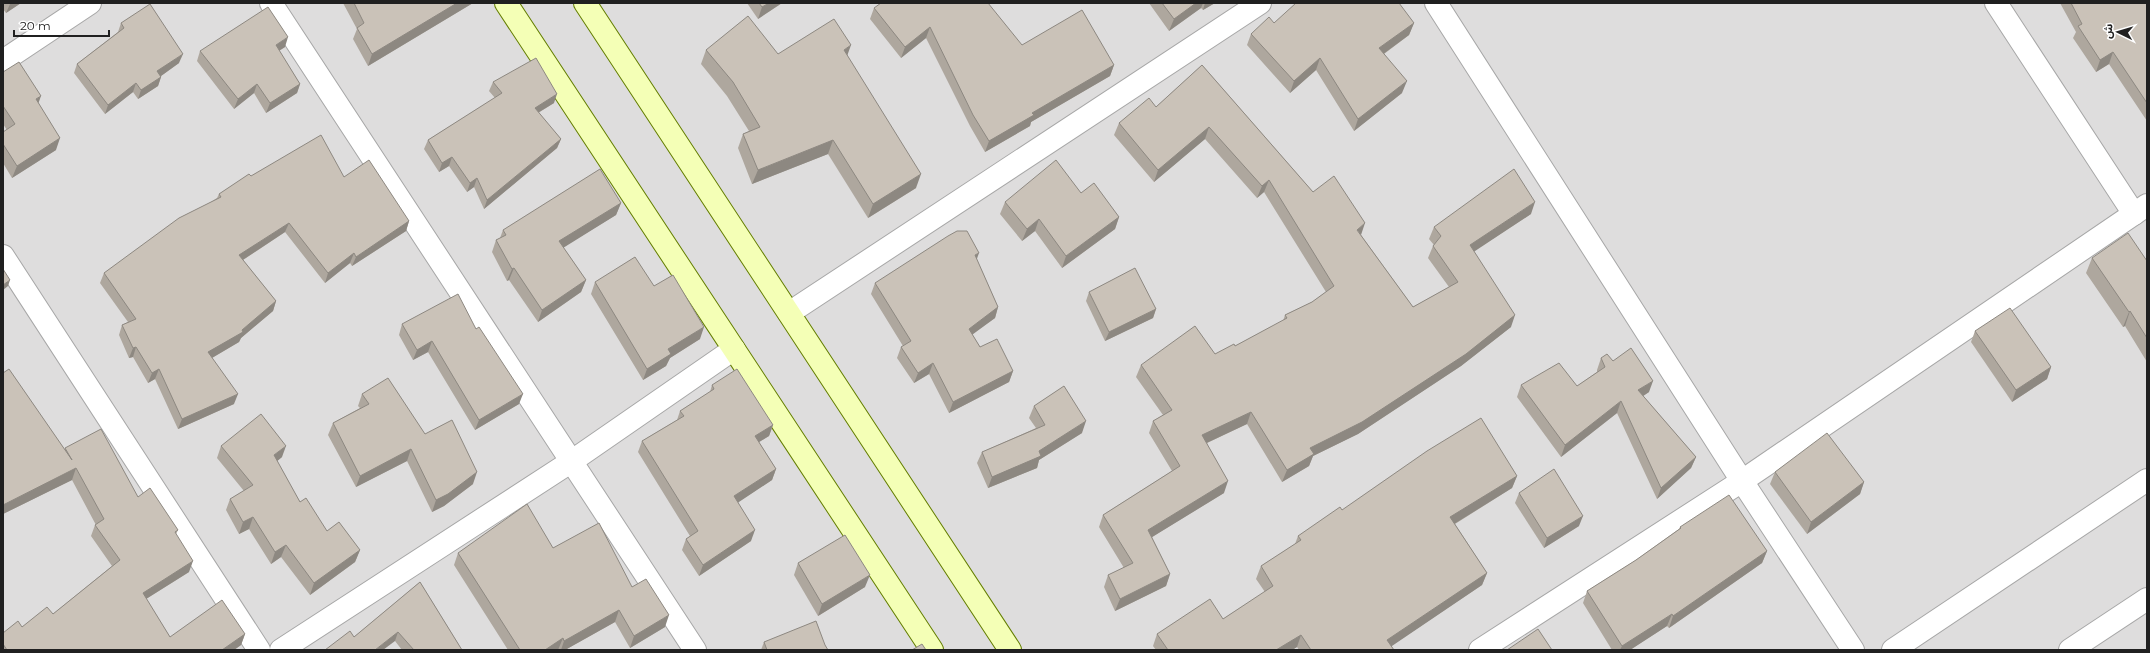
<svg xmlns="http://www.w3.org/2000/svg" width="2150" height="653" viewBox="0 0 2150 653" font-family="Montserrat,'Noto Sans Arabic',sans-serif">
  <rect width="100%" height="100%" fill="#f1efe6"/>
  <!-- residential -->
  <rect fill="#dedddd" x="3" y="3" width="2144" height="647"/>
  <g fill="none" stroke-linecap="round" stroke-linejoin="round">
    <defs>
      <g id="minor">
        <polyline points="271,3 695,650"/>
        <polyline points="1436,3 1742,481 1853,650"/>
        <polyline points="1996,3 2134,214"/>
        <polyline points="3,61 90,3"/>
        <polyline points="3,256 259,650"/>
        <polyline points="789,313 1260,3"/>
        <polyline points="281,650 572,461 734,349"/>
        <polyline points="1480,650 1742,481 2147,205"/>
      </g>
      <g id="tertiary">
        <polyline points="1893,650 2147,480"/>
        <polyline points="2070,650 2147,599"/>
      </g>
      <g id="secondary">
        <polyline points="506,3 932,650"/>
        <polyline points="585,3 1010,650"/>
      </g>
    </defs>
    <!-- minor casing -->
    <use href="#minor" stroke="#a7a7a7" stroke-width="24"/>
    <!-- tertiary casing -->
    <use href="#tertiary" stroke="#a7a7a7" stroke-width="24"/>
    <!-- secondary casing -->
    <use href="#secondary" stroke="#647e00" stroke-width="24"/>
    <!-- minor -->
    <use href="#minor" stroke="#fff" stroke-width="22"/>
    <!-- tertiary -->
    <use href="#tertiary" stroke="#fff" stroke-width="22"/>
    <!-- secondary -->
    <use href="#secondary" stroke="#f4ffb6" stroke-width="22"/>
  </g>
  <!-- wall -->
  <g fill="#aea79e">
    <polygon points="3,3 21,3 6,13 3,9"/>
    <polygon points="343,3 473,3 368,66 353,39 357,29"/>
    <polygon points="747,3 782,3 758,19"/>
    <polygon points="1149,3 1215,3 1203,10 1201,8 1169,31"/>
    <polygon points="2060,3 2147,3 2147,121 2109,64 2096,72 2073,38 2076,32"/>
    <polygon points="874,8 1022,45 1114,65 1110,76 1031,122 1030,126 985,152 970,126 926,38 901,58 870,19"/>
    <polygon points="121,23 179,63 161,76 161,77 158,86 138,99 133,92 105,114 74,73 77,64 118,32"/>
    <polygon points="1274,23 1414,23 1409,35 1384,54 1402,93 1354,131 1316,70 1290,93 1247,45 1251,34"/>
    <polygon points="285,47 279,51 300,84 297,93 266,113 254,93 234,109 197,61 200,51"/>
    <polygon points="706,50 778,54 847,55 916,188 868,218 828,154 752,184 738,148 743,134 749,131 727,96 701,64"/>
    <polygon points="1202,65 1313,192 1361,235 1413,307 1449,287 1428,258 1433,246 1434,245 1429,239 1434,227 1531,214 1474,251 1511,327 1461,366 1358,434 1313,456 1309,466 1282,482 1247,424 1207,443 1224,493 1152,537 1170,574 1166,586 1115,611 1104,587 1108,575 1124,568 1099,527 1103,515 1172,471 1149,433 1153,421 1163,415 1136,377 1141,365 1215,354 1235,346 1283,321 1285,315 1312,302 1326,292 1264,192 1257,198 1205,139 1154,182 1114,135 1119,123 1156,107"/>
    <polygon points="3,72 38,104 56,150 12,178 3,163 3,132 7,130 3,124"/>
    <polygon points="493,82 554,103 538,113 561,139 557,148 484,209 474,187 467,192 449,166 439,172 424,149 428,140 495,98 489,91"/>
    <polygon points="251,176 344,177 409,221 406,231 352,266 350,263 325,283 285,232 243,260 276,301 273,311 241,338 239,342 212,358 234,404 178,429 155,379 148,383 133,357 129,358 119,335 122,325 128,322 100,283 104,273 217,198 219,194"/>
    <polygon points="1081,193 1119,217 1115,229 1062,268 1035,231 1022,241 1000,214 1005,202"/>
    <polygon points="621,203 616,215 563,247 586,280 581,292 538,322 509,280 507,281 492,252 496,240 500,238 503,230"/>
    <polygon points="2092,258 2147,261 2147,362 2125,326 2123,327 2086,273"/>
    <polygon points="977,260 998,307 995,318 972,334 980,347 1013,371 1009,382 949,413 929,374 914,383 897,358 901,347 903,346 871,294 875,283"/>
    <polygon points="595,282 654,286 700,339 670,358 666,366 643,380 591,294"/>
    <polygon points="1089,292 1156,309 1153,318 1105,341 1086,301"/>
    <polygon points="402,324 476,329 519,404 475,430 428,352 413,360 399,335"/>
    <polygon points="1975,331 2051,367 2047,379 2012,402 1971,342"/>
    <polygon points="1601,358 1613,361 1649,392 1643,396 1696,457 1691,468 1657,499 1617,413 1561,457 1517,397 1521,385 1577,386 1597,372 1597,370"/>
    <polygon points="3,373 65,450 65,448 138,497 178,530 176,534 189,572 146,599 170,637 245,634 241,645 234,650 3,650 3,633 22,627 53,614 112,566 91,536 95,525 96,525 72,480 3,514"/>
    <polygon points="712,385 773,425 769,436 759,442 776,469 772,480 738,502 751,541 699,576 682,550 686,539 690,536 638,452 642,441 677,420 680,411 710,392"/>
    <polygon points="362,394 425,434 473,484 444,506 432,512 407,461 356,487 328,435 333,423 360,408 358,406"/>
    <polygon points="1034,406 1082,433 1039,460 1037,468 988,488 977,463 982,452 1036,428 1029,418"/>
    <polygon points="221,446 282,457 277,461 300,502 327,531 360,550 355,562 310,595 281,557 271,564 249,529 239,534 226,510 230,499 244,491 217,458"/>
    <polygon points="1775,472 1864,482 1860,494 1807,534 1770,484"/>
    <polygon points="1517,476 1512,488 1455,524 1487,573 1482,585 1391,646 1394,650 1299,650 1297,647 1292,650 1156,650 1153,646 1157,634 1223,619 1265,592 1256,579 1261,566 1295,544 1298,536 1342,510"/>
    <polygon points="1519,493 1579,526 1544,548 1515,503"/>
    <polygon points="1680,527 1767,551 1762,563 1669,628 1667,626 1630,650 1612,650 1583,603 1587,591 1636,560 1679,529"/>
    <polygon points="553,548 632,587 665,627 630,648 615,622 565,650 508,650 454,565 458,553"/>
    <polygon points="798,563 865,587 818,616 794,575"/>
    <polygon points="420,582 462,650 402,650 395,641 354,637"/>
    <polygon points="764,642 825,645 828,650 761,650"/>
  </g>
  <!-- shaded-wall -->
  <g fill="#8d8881">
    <polygon points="10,3 21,3 6,13 10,4"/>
    <polygon points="457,3 473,3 368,66 372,54"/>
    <polygon points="769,3 782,3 758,19 762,7"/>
    <polygon points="1196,3 1203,3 1201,8 1169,31 1174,19"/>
    <polygon points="1205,3 1215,3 1203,10"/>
    <polygon points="1414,23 1409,35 1375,60 1379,48"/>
    <polygon points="930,27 926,38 901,58 905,47"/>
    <polygon points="288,37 285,47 272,55 276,45"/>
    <polygon points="851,45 846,59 844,50"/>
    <polygon points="2113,52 2109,64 2096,72 2100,60"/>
    <polygon points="183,54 179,63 154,81 157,71"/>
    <polygon points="1320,58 1316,70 1290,93 1294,81"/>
    <polygon points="1114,65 1110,76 1031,122 1030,126 985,152 989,141 1032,113"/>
    <polygon points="161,77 158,86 138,99 141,90"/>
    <polygon points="1407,81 1402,93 1354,131 1358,119"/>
    <polygon points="136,83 133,92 105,114 108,105"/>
    <polygon points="257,84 254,93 234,109 238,99"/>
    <polygon points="300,84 297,93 266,113 270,103"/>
    <polygon points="557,94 554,103 531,117 535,108"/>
    <polygon points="41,96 37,107 36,99"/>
    <polygon points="1209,127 1205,139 1154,182 1158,170"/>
    <polygon points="60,138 56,150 12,178 17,166"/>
    <polygon points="561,139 557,148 484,209 487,200"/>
    <polygon points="833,140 828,154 752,184 758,170"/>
    <polygon points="452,157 449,166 439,172 442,163"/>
    <polygon points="921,174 916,188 868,218 873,204"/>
    <polygon points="477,178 474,187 467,192 470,183"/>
    <polygon points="1269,180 1264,192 1257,198 1262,186"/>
    <polygon points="1535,202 1531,214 1466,257 1470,245"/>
    <polygon points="621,203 616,215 555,253 559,241"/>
    <polygon points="1119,217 1115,229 1062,268 1066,256"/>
    <polygon points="1039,219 1035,231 1022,241 1027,229"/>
    <polygon points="409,221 406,231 352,266 356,257"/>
    <polygon points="289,223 285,232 235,265 239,255"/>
    <polygon points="1365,223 1361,235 1357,230"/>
    <polygon points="354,253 350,263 325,283 328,273"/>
    <polygon points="979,253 975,264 975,255"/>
    <polygon points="514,268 509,280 507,281 512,269"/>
    <polygon points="10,280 8,286 3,290 3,285"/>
    <polygon points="586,280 581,292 538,322 542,310"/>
    <polygon points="276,301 273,311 241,338 239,342 205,362 208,352 242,330"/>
    <polygon points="998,307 995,318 965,340 969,329"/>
    <polygon points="1156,309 1153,318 1105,341 1109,332"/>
    <polygon points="2130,311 2125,326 2123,327 2129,312"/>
    <polygon points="1515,315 1511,327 1461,366 1358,434 1313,456 1309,466 1282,482 1287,470 1310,448"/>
    <polygon points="704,327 700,339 670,358 666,366 643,380 647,369 668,349"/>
    <polygon points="432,341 428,352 413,360 417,350"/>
    <polygon points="136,347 133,357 129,358 133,348"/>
    <polygon points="933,363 929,374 914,383 918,373"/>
    <polygon points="2051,367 2047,379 2012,402 2016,390"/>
    <polygon points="159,369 155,379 148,383 152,373"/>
    <polygon points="1013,371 1009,382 949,413 953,402"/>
    <polygon points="1653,381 1649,392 1634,402 1638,390"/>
    <polygon points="238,394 234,404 178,429 182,419"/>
    <polygon points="523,394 519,404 475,430 479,420"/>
    <polygon points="1621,401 1617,413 1561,457 1565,445"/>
    <polygon points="1251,412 1247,424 1198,447 1202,435"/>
    <polygon points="1086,421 1082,433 1039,460 1037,468 988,488 992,477 1039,451"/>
    <polygon points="773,425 769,436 751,447 755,436"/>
    <polygon points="286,446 282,457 270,467 274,455"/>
    <polygon points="411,449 407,461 356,487 360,476"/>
    <polygon points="1696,457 1691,468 1657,499 1661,488"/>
    <polygon points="76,468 72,480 3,514 3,505"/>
    <polygon points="776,469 772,480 730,508 734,496"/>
    <polygon points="477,472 473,484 444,506 432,512 436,500"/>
    <polygon points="1517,476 1512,488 1446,529 1450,517"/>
    <polygon points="1228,481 1224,493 1144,542 1148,530"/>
    <polygon points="1864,482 1860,494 1807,534 1811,522"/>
    <polygon points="1583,516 1579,526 1544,548 1547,538"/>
    <polygon points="253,517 249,529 239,534 243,522"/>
    <polygon points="755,530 751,541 699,576 703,565"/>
    <polygon points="286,545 281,557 271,564 275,552"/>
    <polygon points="360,550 355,562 310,595 314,583"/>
    <polygon points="1767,551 1762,563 1669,628 1673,616"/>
    <polygon points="193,561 189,572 138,604 143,593"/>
    <polygon points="1487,573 1482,585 1386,650 1387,640"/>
    <polygon points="1170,574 1166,586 1115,611 1120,599"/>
    <polygon points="870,575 865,587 818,616 822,604"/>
    <polygon points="619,610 615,622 565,650 561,650 564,641"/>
    <polygon points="1672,614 1667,626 1630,650 1620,650 1622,646"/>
    <polygon points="669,615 665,627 630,648 634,636"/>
    <polygon points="398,632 395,641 383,650 375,650"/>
    <polygon points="245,634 241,645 234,650 222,650"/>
    <polygon points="1301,635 1297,647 1292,650 1276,650"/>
    <polygon points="563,638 558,650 545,650"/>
  </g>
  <!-- building -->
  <g fill="#cac2b8" stroke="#8d8881">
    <polygon points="354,3 457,3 372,54 357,28 364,23"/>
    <polygon points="759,3 769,3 762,7"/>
    <polygon points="881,3 988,3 1022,45 1082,10 1114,65 1032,113 1034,115 989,141 973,115 930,27 905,47 874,8"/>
    <polygon points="1162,3 1196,3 1174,19"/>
    <polygon points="1296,3 1399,3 1414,23 1379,48 1407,81 1358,119 1320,58 1294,81 1251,34 1269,17 1274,23"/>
    <polygon points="2071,3 2147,3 2147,103 2113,52 2100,60 2078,26 2082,24"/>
    <polygon points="150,4 183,54 157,71 161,77 141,90 136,83 108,105 77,64 124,28 121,23"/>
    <polygon points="268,7 288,37 276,45 300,84 270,103 257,84 238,99 200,51"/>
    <polygon points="748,16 778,54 834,19 851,45 844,50 921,174 873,204 833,140 758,170 743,134 760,127 733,82 706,50"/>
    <polygon points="536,58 557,94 535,108 561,139 487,200 477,178 470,183 452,157 442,163 428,140 502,93 493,82"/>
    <polygon points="19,62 41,96 36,99 60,138 17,166 3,144 3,132 15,124 3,106 3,72"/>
    <polygon points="1202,65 1313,192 1334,176 1365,223 1357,230 1413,307 1458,282 1433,246 1441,236 1434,227 1514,169 1535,202 1470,245 1515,315 1466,354 1362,422 1310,448 1314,454 1287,470 1251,412 1202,435 1228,481 1148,530 1170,574 1120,599 1108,575 1133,563 1103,515 1180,466 1153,421 1172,410 1141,365 1195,326 1215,354 1234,344 1235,346 1287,318 1285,315 1312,302 1334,286 1269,180 1262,186 1209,127 1158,170 1119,123 1149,98 1156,107"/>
    <polygon points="321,135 344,177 369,160 409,221 356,257 354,253 328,273 289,223 239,255 276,301 242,330 243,332 208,352 238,394 182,419 159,369 152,373 136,347 133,348 122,325 136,319 104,273 179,218 221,197 219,194 249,174 251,176"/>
    <polygon points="1056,160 1081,193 1094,183 1119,217 1066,256 1039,219 1027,229 1005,202"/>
    <polygon points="600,169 621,203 559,241 586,280 542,310 514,268 512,269 496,240 506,235 503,230"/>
    <polygon points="957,231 967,231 979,253 975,255 998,307 969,329 980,347 997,339 1013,371 953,402 933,363 918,373 901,347 911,341 875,283 948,236"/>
    <polygon points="2128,233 2147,261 2147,338 2130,311 2129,312 2092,258"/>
    <polygon points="635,257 654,286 673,275 704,327 668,349 671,354 647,369 595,282"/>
    <polygon points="1135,268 1156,309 1109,332 1089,292"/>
    <polygon points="3,269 10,280 3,285"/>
    <polygon points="458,294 476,329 479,327 523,394 479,420 432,341 417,350 402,324"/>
    <polygon points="2010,308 2051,367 2016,390 1975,331"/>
    <polygon points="1631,348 1653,381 1638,390 1696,457 1661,488 1621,401 1565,445 1521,385 1559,363 1577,386 1605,367 1601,358 1607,354 1613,361"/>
    <polygon points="9,369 72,460 65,448 101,429 138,497 150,488 178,530 175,532 193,561 143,593 170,637 222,600 245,634 222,650 7,650 3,644 3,633 18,621 22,627 47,607 53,614 120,560 95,525 104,519 76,468 3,505 3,373"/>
    <polygon points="737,369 773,425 755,436 776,469 734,496 755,530 703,565 686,539 698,531 642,441 684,416 680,411 714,389 712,385"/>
    <polygon points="388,378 425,434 452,420 477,472 448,494 436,500 411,449 360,476 333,423 369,404 362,394"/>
    <polygon points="1064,386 1086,421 1039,451 1041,456 992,477 982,452 1045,425 1034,406"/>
    <polygon points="261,414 286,446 274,455 300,502 306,498 327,531 339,522 360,550 314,583 286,545 275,552 253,517 243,522 230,499 253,485 221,446"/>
    <polygon points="1481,418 1517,476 1450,517 1487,573 1387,640 1394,650 1311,650 1301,635 1276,650 1168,650 1157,634 1210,599 1223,619 1273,586 1261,566 1301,540 1298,536 1340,507 1342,510 1427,451"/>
    <polygon points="1827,433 1864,482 1811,522 1775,472"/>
    <polygon points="1554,469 1583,516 1547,538 1519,493"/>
    <polygon points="1729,495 1767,551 1673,616 1672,614 1622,646 1587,591 1636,560 1681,528 1680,527"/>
    <polygon points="527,504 553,548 599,523 632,587 646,579 669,615 634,636 619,610 564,641 563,638 545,650 520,650 458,553"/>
    <polygon points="845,535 870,575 822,604 798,563"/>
    <polygon points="420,582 462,650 414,650 398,632 375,650 325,650 350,631 354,637"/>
    <polygon points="816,621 825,645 828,650 767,650 764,642"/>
    <polygon points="1538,629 1552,650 1507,650"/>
    <polygon points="922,644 926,650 912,650"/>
  </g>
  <!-- border -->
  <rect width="2150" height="653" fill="none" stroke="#202020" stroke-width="8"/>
  <!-- north arrow -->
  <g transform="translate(2118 32) rotate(275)" stroke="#ffffff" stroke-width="3" paint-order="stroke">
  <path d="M0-3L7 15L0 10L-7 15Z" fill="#202020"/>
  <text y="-6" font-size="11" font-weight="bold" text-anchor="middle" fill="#202020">ش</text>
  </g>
  <!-- scale -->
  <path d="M14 30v6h95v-6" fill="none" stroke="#202020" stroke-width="2"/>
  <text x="20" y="30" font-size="12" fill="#202020" stroke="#ffffff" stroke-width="3" paint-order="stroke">20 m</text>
</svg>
